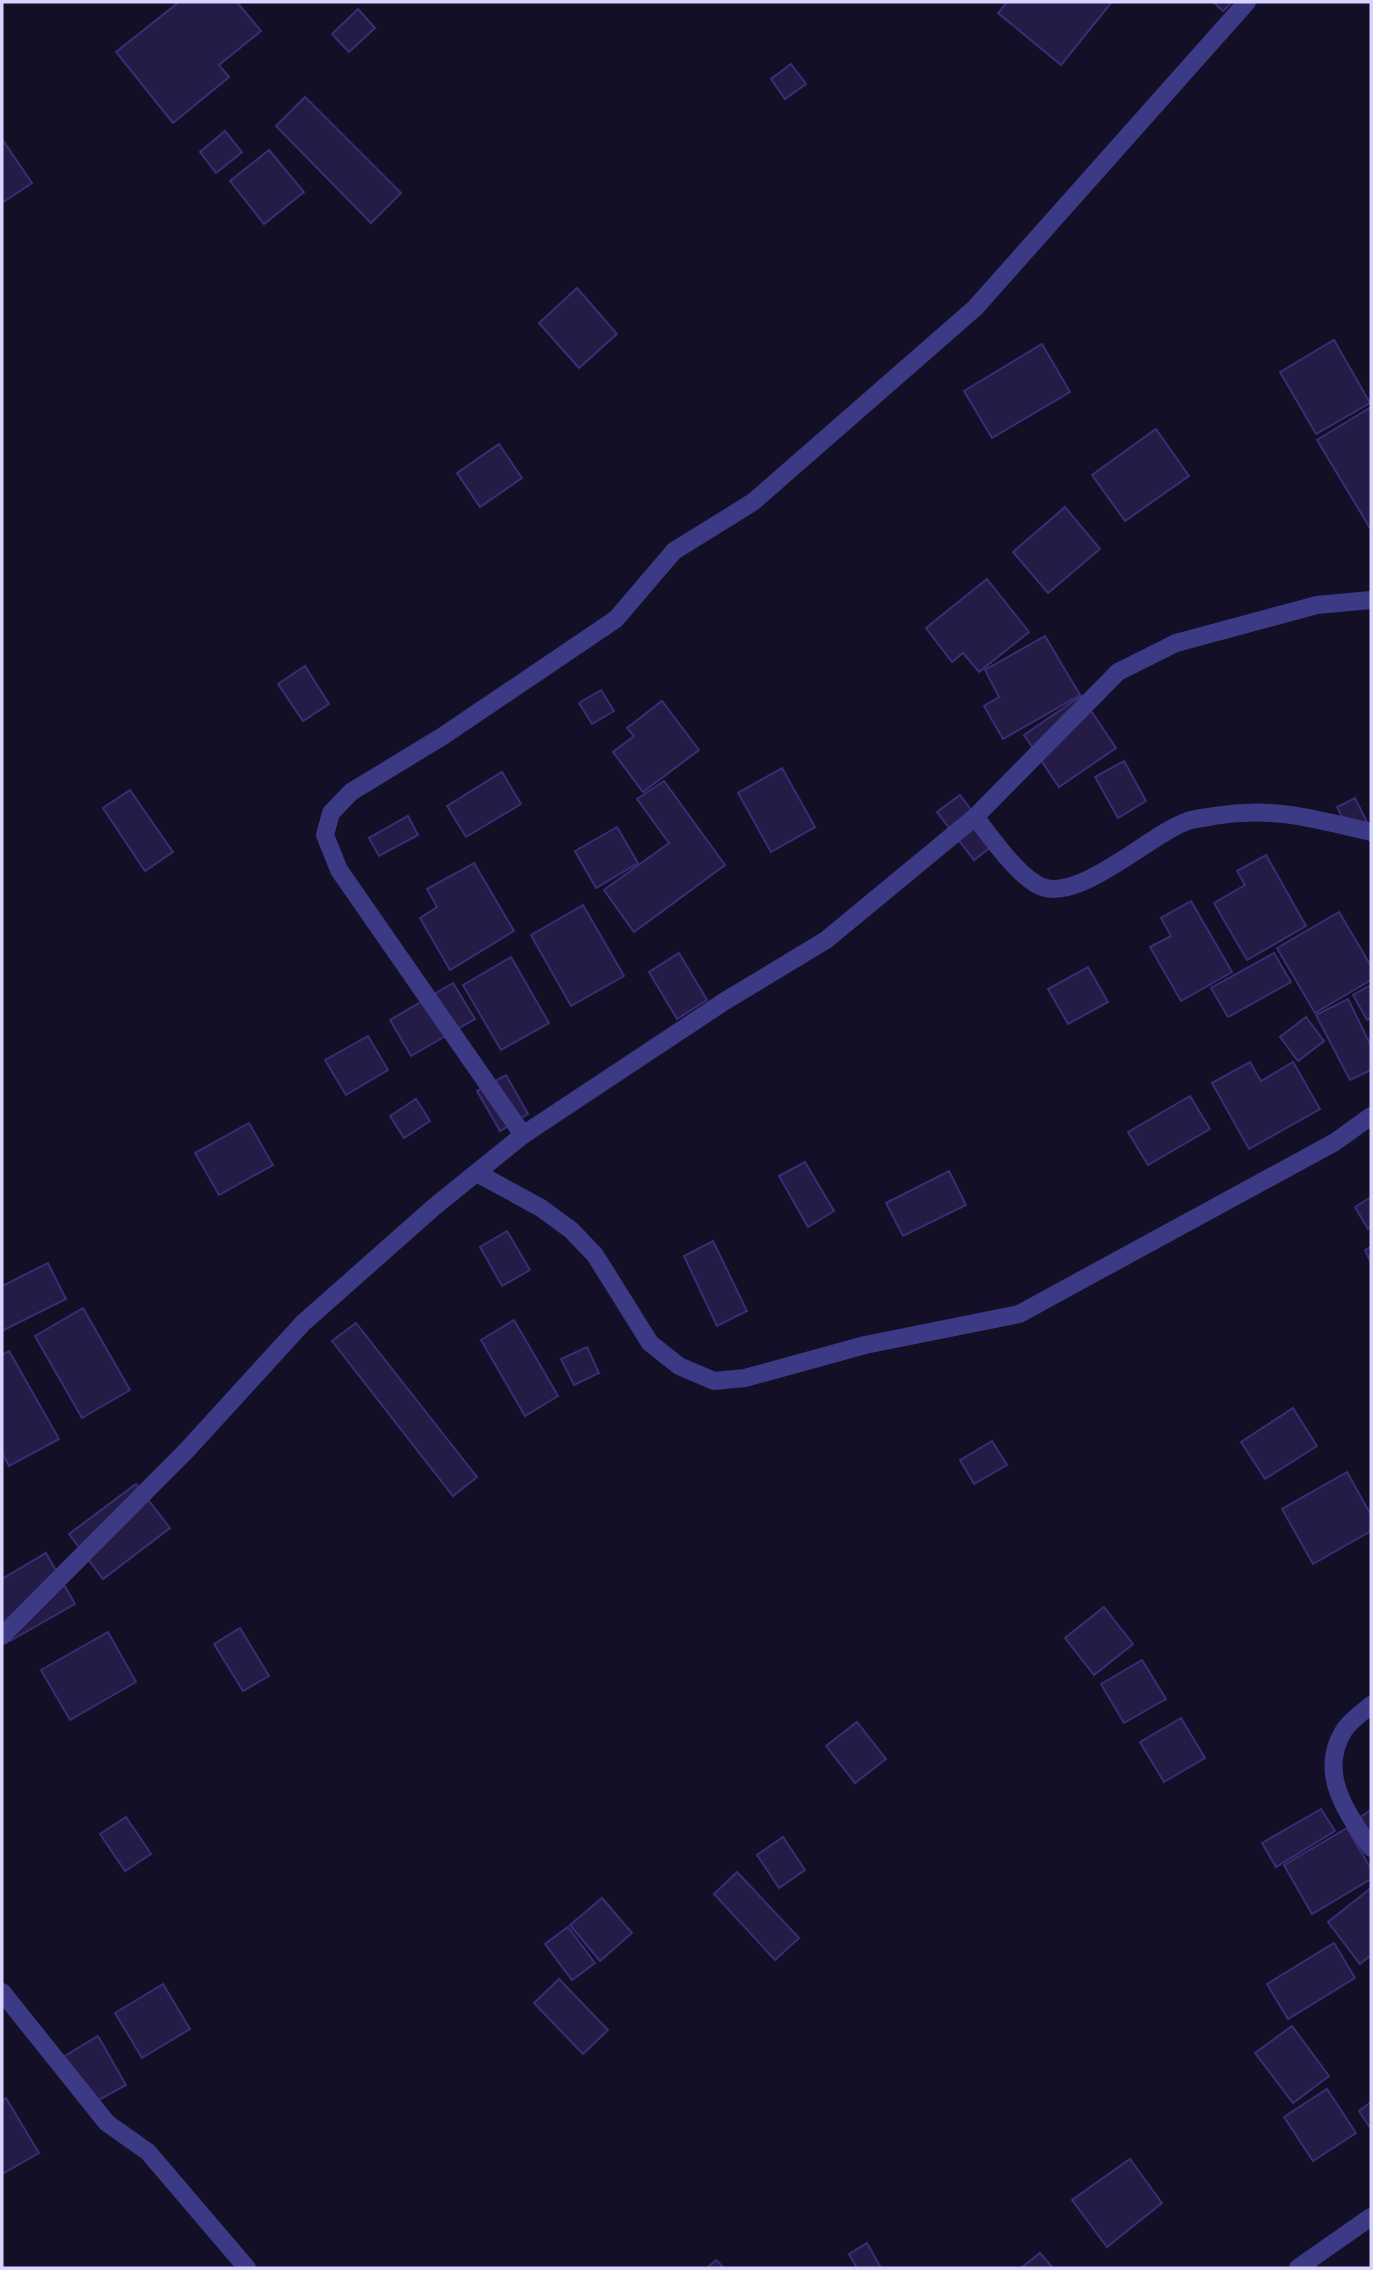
<svg xmlns="http://www.w3.org/2000/svg" width="1373" height="2270" viewBox="0 0 1373 2270" font-family="'DM Sans',sans-serif">
  <rect width="100%" height="100%" fill="#130f26"/>
  <!-- building -->
  <g fill="#241b47" stroke="#3b2d73" stroke-width="2">
    <polygon points="179,2 237,2 261,31 219,65 229,77 173,123 116,52"/>
    <polygon points="1007,2 1109,2 1111,3 1061,65 998,13"/>
    <polygon points="1213,2 1232,2 1223,11"/>
    <polygon points="358,9 375,28 349,52 332,34"/>
    <polygon points="791,64 806,84 785,99 771,79"/>
    <polygon points="305,97 401,193 371,223 276,126"/>
    <polygon points="225,131 242,152 216,173 200,152"/>
    <polygon points="2,139 32,183 2,203"/>
    <polygon points="269,150 304,192 264,224 230,181"/>
    <polygon points="577,288 617,334 579,368 539,323"/>
    <polygon points="1334,340 1370,403 1316,434 1280,372"/>
    <polygon points="1042,344 1070,392 992,438 964,391"/>
    <polygon points="1371,407 1371,528 1370,528 1317,440"/>
    <polygon points="1156,429 1189,476 1125,521 1092,475"/>
    <polygon points="499,444 522,478 480,507 457,473"/>
    <polygon points="1065,507 1100,549 1048,593 1013,552"/>
    <polygon points="987,579 1029,632 979,672 963,653 952,662 926,628"/>
    <polygon points="1045,636 1080,695 1003,739 984,706 999,697 985,670"/>
    <polygon points="305,666 329,704 303,721 278,684"/>
    <polygon points="601,690 614,711 592,724 579,703"/>
    <polygon points="1081,696 1116,748 1059,787 1024,735"/>
    <polygon points="662,701 699,750 643,792 613,752 634,736 627,728"/>
    <polygon points="1124,761 1146,801 1118,818 1095,777"/>
    <polygon points="782,768 815,827 771,852 738,793"/>
    <polygon points="502,772 521,804 466,837 447,806"/>
    <polygon points="664,781 725,865 634,932 604,890 669,843 637,799"/>
    <polygon points="130,790 173,852 145,871 103,808"/>
    <polygon points="960,795 996,843 974,860 937,812"/>
    <polygon points="1355,798 1368,824 1350,833 1337,807"/>
    <polygon points="408,816 418,835 379,856 369,838"/>
    <polygon points="617,827 638,863 596,888 575,851"/>
    <polygon points="1266,855 1306,926 1247,960 1214,903 1245,885 1237,871"/>
    <polygon points="474,863 514,931 450,970 420,918 437,907 427,889"/>
    <polygon points="1191,901 1232,972 1181,1001 1150,947 1171,936 1161,918"/>
    <polygon points="583,905 624,976 571,1006 531,935"/>
    <polygon points="1339,912 1371,966 1371,980 1315,1013 1277,948"/>
    <polygon points="679,953 707,1000 677,1019 649,972"/>
    <polygon points="1274,953 1291,982 1228,1017 1211,988"/>
    <polygon points="511,957 549,1023 501,1050 463,985"/>
    <polygon points="1088,967 1108,1002 1068,1024 1048,989"/>
    <polygon points="453,983 475,1019 411,1056 390,1020"/>
    <polygon points="1371,985 1371,1018 1367,1020 1353,995"/>
    <polygon points="1348,999 1371,1046 1371,1070 1350,1080 1316,1015"/>
    <polygon points="1306,1017 1324,1041 1298,1061 1280,1037"/>
    <polygon points="368,1036 388,1070 346,1095 325,1060"/>
    <polygon points="1250,1062 1261,1081 1293,1062 1320,1109 1249,1149 1212,1083"/>
    <polygon points="506,1075 528,1114 500,1131 477,1091"/>
    <polygon points="1190,1096 1210,1129 1148,1165 1128,1132"/>
    <polygon points="416,1099 430,1121 404,1138 390,1116"/>
    <polygon points="249,1123 273,1165 219,1195 195,1153"/>
    <polygon points="805,1162 834,1211 808,1227 779,1176"/>
    <polygon points="949,1171 966,1205 903,1236 886,1203"/>
    <polygon points="1371,1197 1371,1227 1368,1229 1355,1207"/>
    <polygon points="507,1231 530,1270 502,1286 480,1247"/>
    <polygon points="713,1241 747,1311 717,1326 684,1256"/>
    <polygon points="1371,1247 1371,1263 1365,1250"/>
    <polygon points="48,1263 66,1299 2,1331 2,1286"/>
    <polygon points="83,1308 130,1390 82,1418 35,1336"/>
    <polygon points="514,1320 558,1396 525,1416 481,1340"/>
    <polygon points="356,1323 477,1477 453,1496 332,1341"/>
    <polygon points="587,1347 599,1373 574,1385 561,1359"/>
    <polygon points="9,1351 59,1439 9,1466 2,1453 2,1355"/>
    <polygon points="1293,1408 1317,1446 1265,1479 1241,1442"/>
    <polygon points="992,1441 1007,1465 974,1484 960,1460"/>
    <polygon points="1347,1472 1371,1515 1371,1531 1313,1564 1282,1509"/>
    <polygon points="136,1484 170,1528 103,1579 69,1534"/>
    <polygon points="46,1553 75,1604 10,1641 2,1627 2,1579"/>
    <polygon points="1104,1607 1133,1644 1094,1675 1065,1638"/>
    <polygon points="240,1628 269,1676 243,1691 214,1644"/>
    <polygon points="108,1632 136,1682 70,1720 41,1670"/>
    <polygon points="1142,1660 1166,1699 1124,1723 1101,1684"/>
    <polygon points="1181,1718 1205,1758 1164,1782 1140,1742"/>
    <polygon points="857,1722 886,1759 855,1783 826,1746"/>
    <polygon points="1321,1809 1335,1831 1276,1867 1262,1843"/>
    <polygon points="1371,1810 1371,1835 1360,1817"/>
    <polygon points="126,1817 151,1854 125,1871 100,1834"/>
    <polygon points="1347,1828 1371,1869 1371,1879 1312,1914 1284,1865"/>
    <polygon points="783,1837 805,1870 779,1888 757,1855"/>
    <polygon points="737,1872 799,1938 775,1960 714,1894"/>
    <polygon points="1371,1888 1371,1955 1360,1964 1328,1922"/>
    <polygon points="602,1898 632,1933 600,1961 570,1925"/>
    <polygon points="568,1927 595,1963 572,1980 545,1944"/>
    <polygon points="1334,1943 1355,1978 1288,2019 1267,1984"/>
    <polygon points="559,1979 608,2030 583,2054 534,2003"/>
    <polygon points="163,1984 190,2029 142,2058 115,2013"/>
    <polygon points="1292,2026 1329,2076 1293,2103 1255,2053"/>
    <polygon points="98,2036 126,2085 86,2107 58,2060"/>
    <polygon points="1327,2089 1356,2133 1313,2161 1284,2117"/>
    <polygon points="6,2098 39,2153 2,2174 2,2101"/>
    <polygon points="1371,2102 1371,2129 1359,2111"/>
    <polygon points="1130,2159 1162,2203 1107,2247 1072,2200"/>
    <polygon points="867,2243 881,2268 857,2268 849,2254"/>
    <polygon points="1040,2253 1053,2268 1021,2268"/>
    <polygon points="716,2260 724,2268 707,2268"/>
  </g>
  <g fill="none" stroke-linecap="round" stroke-linejoin="round">
    <!-- minor -->
    <g stroke="#3d3a85" stroke-width="18">
      <path d="M 975,817 C 992,838 1013,870 1036,884 C 1074,909 1152,832 1188,821 C 1196,818 1205,818 1214,816 C 1273,806 1314,819 1371,832"/>
      <polyline points="523,1135 339,870 325,835 331,813 351,792 443,736 616,619 674,551 753,502 975,308 1247,2"/>
      <polyline points="477,1173 541,1208 571,1230 595,1255 650,1343 679,1366 714,1381 745,1378 865,1345 1019,1314 1335,1142 1371,1116"/>
      <polyline points="2,1636 187,1450 303,1323 434,1207 523,1135 725,1001 826,940 975,817 1118,672 1176,643 1317,605 1371,600"/>
      <path d="M 1371,1705 C 1362,1713 1349,1721 1343,1732 C 1318,1774 1347,1813 1371,1848"/>
      <polyline points="2,1992 107,2123 148,2152 247,2268"/>
      <polyline points="1298,2268 1371,2217"/>
    </g>
  </g>
  <!-- border -->
  <rect width="1373" height="2270" fill="none" stroke="#d9d4ff" stroke-width="7"/>
</svg>
